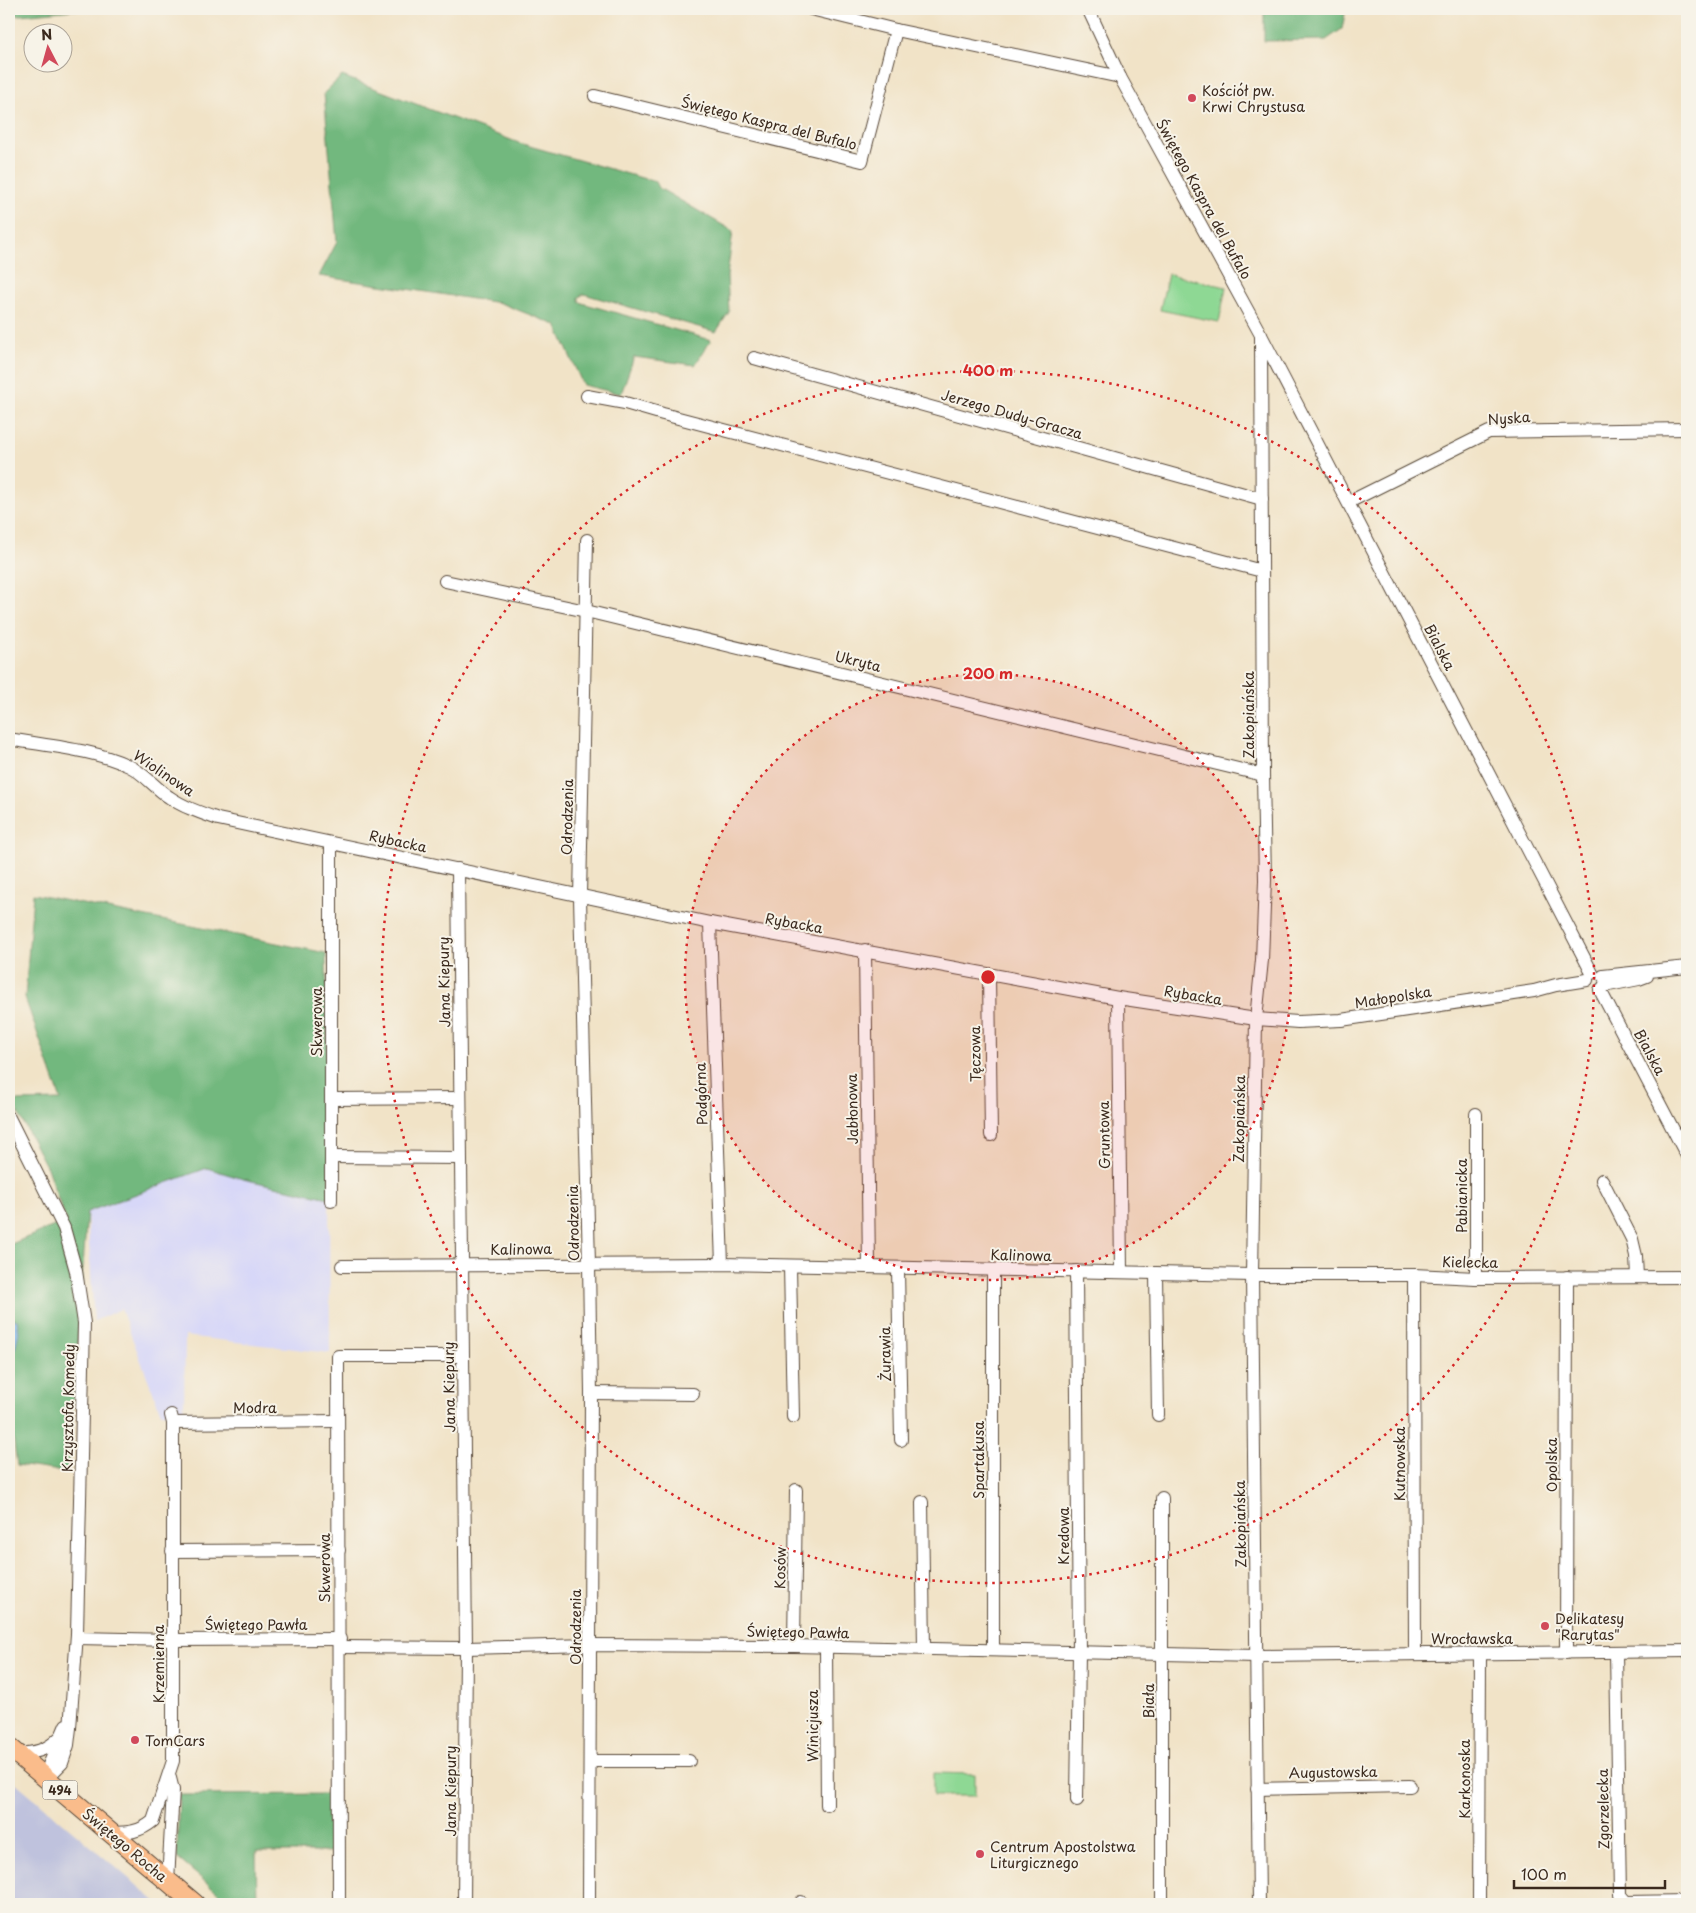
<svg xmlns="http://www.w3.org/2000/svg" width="1696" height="1913" viewBox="0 0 1696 1913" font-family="'Playpen Sans',sans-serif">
  <rect width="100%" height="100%" fill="#f7f3e8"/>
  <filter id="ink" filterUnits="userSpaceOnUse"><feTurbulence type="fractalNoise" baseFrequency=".02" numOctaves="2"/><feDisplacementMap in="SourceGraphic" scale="10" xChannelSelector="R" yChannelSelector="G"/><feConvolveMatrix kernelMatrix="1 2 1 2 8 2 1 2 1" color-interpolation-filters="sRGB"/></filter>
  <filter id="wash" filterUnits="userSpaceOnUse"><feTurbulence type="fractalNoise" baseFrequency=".0096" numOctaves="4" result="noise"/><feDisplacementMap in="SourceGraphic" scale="20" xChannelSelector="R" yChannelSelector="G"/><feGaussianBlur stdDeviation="1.12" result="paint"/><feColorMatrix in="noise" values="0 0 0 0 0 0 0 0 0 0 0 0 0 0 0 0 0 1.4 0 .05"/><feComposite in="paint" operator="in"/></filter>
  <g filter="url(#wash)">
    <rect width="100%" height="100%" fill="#f1e3c7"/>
    <!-- built -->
    <polygon fill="#d7d7f8" points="207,1168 243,1179 329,1198 330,1353 185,1336 184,1414 161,1413 121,1309 94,1321 87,1212"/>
    <!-- industrial -->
    <polygon fill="#bfc2dd" points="9,1777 159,1904 9,1904"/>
    <!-- green -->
    <g fill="#8ed894" stroke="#648159">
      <polygon points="1168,274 1226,287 1219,322 1160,310"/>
      <polygon points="933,1773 975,1774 975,1796 933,1796"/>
    </g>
    <!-- forest -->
    <g fill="#72b87e" stroke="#56714e">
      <polygon points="9,9 85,9 9,16"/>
      <polygon points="1264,9 1346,9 1342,29 1326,40 1264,41"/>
      <polygon points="342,76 519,143 656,182 659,188 733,231 727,276 729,312 716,332 584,294 579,297 579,301 582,303 711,340 695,365 634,357 621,394 583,385 556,325 500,303 319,276 337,242 324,93"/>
      <polygon points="33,894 326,953 329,1198 243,1179 207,1168 87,1212 68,1472 17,1465 9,1406 9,1353 19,1325 17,1320 10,1318 9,1312 9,1245 66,1221 47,1168 12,1101 61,1100 25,998"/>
      <polygon points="333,1794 334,1852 256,1852 257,1904 232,1904 177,1858 179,1795"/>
    </g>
    <!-- water -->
    <polygon fill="#7eb7ef" stroke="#5c7086" points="9,1318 17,1320 19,1332 15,1350 9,1353"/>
  </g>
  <g filter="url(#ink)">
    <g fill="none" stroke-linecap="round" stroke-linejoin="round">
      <defs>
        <g id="street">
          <polyline points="811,9 896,30 1120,77"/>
          <polyline points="1090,13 1120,77 1261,335 1592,973"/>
          <polyline points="595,96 862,161 896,30"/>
          <polyline points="754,358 1262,499"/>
          <polyline points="587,396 625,403 663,414 1262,571"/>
          <polyline points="1349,502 1489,432 1687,429"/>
          <polyline points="587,540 580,897 589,1264 591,1393 589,1904"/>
          <polyline points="445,581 586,611 1263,775"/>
          <path d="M 9,739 C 48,746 92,749 129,766 C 144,773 155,788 169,797 C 183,807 201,813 218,819 L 710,923 L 1118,998 L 1256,1019 L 1298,1022 L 1341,1020 L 1534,991 L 1556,985 L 1587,980"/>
          <polyline points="331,843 331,1201"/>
          <polyline points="458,869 466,1648 464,1904"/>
          <polyline points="710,923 722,1264"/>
          <polyline points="865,950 869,1267"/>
          <polyline points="989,974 991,1135"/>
          <polyline points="1603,976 1687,967"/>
          <polyline points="1604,986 1639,979 1647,976"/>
          <polyline points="1600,990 1687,1156"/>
          <polyline points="1118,998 1121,1272"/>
          <polyline points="331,1099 460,1098"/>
          <polyline points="1476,1114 1476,1278"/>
          <polyline points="9,1118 64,1228 76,1271 84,1323 77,1634 70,1728 68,1745 62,1763 46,1779"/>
          <polyline points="331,1157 460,1158"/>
          <polyline points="1602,1180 1632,1239 1636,1256 1637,1277"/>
          <polyline points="342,1266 722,1264 1252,1275 1414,1275 1476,1278 1687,1277"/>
          <polyline points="790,1266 793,1417"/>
          <polyline points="898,1268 901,1440"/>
          <polyline points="993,1270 993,1650"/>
          <polyline points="1076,1271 1079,1652 1077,1800"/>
          <polyline points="1156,1273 1158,1415"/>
          <polyline points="1414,1275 1415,1653"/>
          <polyline points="591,1393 693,1394"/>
          <polyline points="173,1423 337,1421"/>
          <polyline points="1162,1498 1162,1904"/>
          <polyline points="922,1502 924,1649"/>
          <polyline points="172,1551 339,1550"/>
          <polyline points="77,1638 173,1640 340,1639"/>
          <polyline points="794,1646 796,1490"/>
          <polyline points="340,1647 466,1648 590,1645 794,1646 1257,1656 1687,1651"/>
          <polyline points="826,1647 827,1805"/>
          <polyline points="1616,1652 1620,1895 1626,1902 1687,1901"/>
          <polyline points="1566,1653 1567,1277"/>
          <path d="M 17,1754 C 34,1753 47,1751 60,1737"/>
          <polyline points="590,1761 689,1761"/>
          <polyline points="44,1777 66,1725"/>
          <polyline points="1257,1789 1410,1786"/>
          <path d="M 111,1833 C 128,1833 140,1832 153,1821 L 173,1761 L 173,1423 L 171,1415"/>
          <polyline points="168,1881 173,1790 170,1778"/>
          <polyline points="801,1902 801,1904"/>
          <polyline points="339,1904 338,1356 463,1356"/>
          <polyline points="1259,1904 1252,1275 1256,1019 1262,960 1265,880 1263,775 1261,335"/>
          <polyline points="1479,1904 1480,1653"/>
        </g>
        <polyline id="primary" points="9,1747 195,1904"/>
      </defs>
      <!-- street casing -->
      <use href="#street" stroke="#564637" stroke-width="14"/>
      <!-- primary casing -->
      <use href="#primary" stroke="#564637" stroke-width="21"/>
      <!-- street -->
      <use href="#street" stroke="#fff" stroke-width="12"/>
      <!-- primary -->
      <use href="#primary" stroke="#fabc8b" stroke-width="19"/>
    </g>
  </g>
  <!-- distance rings -->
  <circle cx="988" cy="977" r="303" fill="#d62828" fill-opacity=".12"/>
  <g fill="none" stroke="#d62828" stroke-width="2.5" stroke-dasharray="2.5 5">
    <circle cx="988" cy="977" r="303"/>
    <circle cx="988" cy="977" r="606"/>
  </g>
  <!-- markers -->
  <g fill="#d1495b" stroke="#f7f3e8" stroke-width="2">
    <circle cx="1192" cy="98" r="5"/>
    <circle cx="1545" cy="1626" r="5"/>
    <circle cx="135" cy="1740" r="5"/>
    <circle cx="980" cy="1854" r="5"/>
  </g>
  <g text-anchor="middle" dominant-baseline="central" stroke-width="4" stroke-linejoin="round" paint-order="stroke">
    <!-- shield labels -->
    <rect fill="#f7f3e8" stroke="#73665b" stroke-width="1" x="42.5" y="1780.5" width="35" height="19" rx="4"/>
    <g font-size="12" font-weight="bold" fill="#3b2a1e">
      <text x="60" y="1790">494</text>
    </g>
    <!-- poi labels -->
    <g font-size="14" fill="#3b2a1e" stroke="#f7f3e8" text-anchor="start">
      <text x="1202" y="90">Kościół pw.<tspan x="1202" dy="16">Krwi Chrystusa</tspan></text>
      <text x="1555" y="1618">Delikatesy<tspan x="1555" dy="16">"Rarytas"</tspan></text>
      <text x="145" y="1740">TomCars</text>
      <text x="990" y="1846">Centrum Apostolstwa<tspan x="990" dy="16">Liturgicznego</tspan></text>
    </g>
    <!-- street labels -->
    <g font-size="14" fill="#3b2a1e" stroke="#f7f3e8">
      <text transform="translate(769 123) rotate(14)">Świętego Kaspra del Bufalo</text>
      <text transform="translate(1204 199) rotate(61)">Świętego Kaspra del Bufalo</text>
      <text transform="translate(1012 414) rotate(16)">Jerzego Dudy-Gracza</text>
      <text transform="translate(1509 418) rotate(-4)">Nyska</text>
      <text transform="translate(1440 647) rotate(63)">Bialska</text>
      <text transform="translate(858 661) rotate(14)">Ukryta</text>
      <text transform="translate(1248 715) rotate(-90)">Zakopiańska</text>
      <text transform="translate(164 773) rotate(34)">Wiolinowa</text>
      <text transform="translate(567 817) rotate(-89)">Odrodzenia</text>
      <text transform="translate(398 841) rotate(12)">Rybacka</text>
      <text transform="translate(794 923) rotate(10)">Rybacka</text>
      <text transform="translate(444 982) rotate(-91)">Jana Kiepury</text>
      <text transform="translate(1193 995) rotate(9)">Rybacka</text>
      <text transform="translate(1393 997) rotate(-9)">Małopolska</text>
      <text transform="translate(316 1022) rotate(-90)">Skwerowa</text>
      <text transform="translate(1650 1052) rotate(62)">Bialska</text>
      <text transform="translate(975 1054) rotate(-91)">Tęczowa</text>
      <text transform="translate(701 1094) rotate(-92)">Podgórna</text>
      <text transform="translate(852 1109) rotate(-91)">Jabłonowa</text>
      <text transform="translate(1239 1119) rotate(-89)">Zakopiańska</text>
      <text transform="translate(1104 1135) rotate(-91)">Gruntowa</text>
      <text transform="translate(1461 1196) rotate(-90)">Pabianicka</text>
      <text transform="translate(573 1223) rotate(-91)">Odrodzenia</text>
      <text transform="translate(521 1249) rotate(-1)">Kalinowa</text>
      <text transform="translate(1021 1255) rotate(1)">Kalinowa</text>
      <text transform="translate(1470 1262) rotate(1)">Kielecka</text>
      <text transform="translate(885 1354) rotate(-91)">Żurawia</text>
      <text transform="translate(449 1387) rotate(-91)">Jana Kiepury</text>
      <text x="255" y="1407">Modra</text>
      <text transform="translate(68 1408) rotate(-89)">Krzysztofa Komedy</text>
      <text transform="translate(978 1460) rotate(-90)">Spartakusa</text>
      <text transform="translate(1399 1464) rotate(-90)">Kutnowska</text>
      <text transform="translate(1551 1465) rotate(-90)">Opolska</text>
      <text transform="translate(1240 1524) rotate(-91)">Zakopiańska</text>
      <text transform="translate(1063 1536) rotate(-90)">Kredowa</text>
      <text transform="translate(324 1568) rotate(-90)">Skwerowa</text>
      <text transform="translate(780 1568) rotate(-89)">Kosów</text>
      <text x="256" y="1624">Świętego Pawła</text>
      <text transform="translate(575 1627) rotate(-90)">Odrodzenia</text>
      <text transform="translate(798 1632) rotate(1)">Świętego Pawła</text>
      <text x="1472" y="1638">Wrocławska</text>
      <text transform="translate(158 1664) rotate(-90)">Krzemienna</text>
      <text transform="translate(1148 1701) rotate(-90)">Biała</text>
      <text transform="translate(812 1726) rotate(-90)">Winicjusza</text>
      <text transform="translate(1333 1772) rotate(-1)">Augustowska</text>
      <text transform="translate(1464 1779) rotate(-90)">Karkonoska</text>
      <text transform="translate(450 1791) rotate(-90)">Jana Kiepury</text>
      <text transform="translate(1603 1809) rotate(-91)">Zgorzelecka</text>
      <text transform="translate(125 1845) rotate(40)">Świętego Rocha</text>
    </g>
  </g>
  <circle cx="988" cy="977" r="8" fill="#d62828" stroke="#f7f3e8" stroke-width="2.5"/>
  <g font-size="15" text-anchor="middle" font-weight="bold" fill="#d62828" stroke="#f7f3e8" stroke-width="4" stroke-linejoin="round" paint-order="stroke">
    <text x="988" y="376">400 m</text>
    <text x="988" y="679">200 m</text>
  </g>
  <!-- margin -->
  <rect width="1696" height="1913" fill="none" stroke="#f7f3e8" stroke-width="30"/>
  <!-- north arrow -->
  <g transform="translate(48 48) rotate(354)"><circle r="24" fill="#f7f3e8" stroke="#aca397"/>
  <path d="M0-4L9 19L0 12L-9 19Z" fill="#d1495b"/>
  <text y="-8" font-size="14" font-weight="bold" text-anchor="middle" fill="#3b2a1e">N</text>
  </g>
  <!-- scale -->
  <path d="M1514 1880v8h151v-8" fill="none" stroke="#3b2a1e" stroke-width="2.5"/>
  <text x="1521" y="1880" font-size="15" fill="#3b2a1e" stroke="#f7f3e8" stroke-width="4" paint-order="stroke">100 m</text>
</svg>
